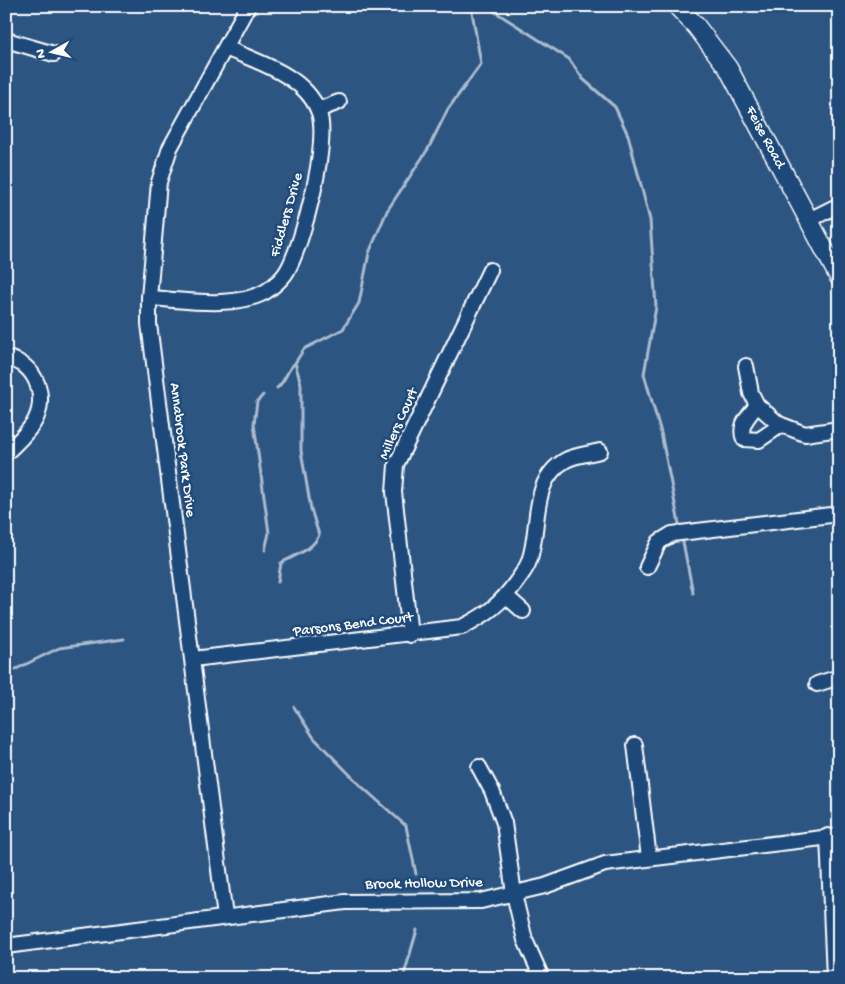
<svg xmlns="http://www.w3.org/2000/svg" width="845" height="984" viewBox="0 0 845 984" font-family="'Gochi Hand',sans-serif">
  <rect width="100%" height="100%" fill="#2c5582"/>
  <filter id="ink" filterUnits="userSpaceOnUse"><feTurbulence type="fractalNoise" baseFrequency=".02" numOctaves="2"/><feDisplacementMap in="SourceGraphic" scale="10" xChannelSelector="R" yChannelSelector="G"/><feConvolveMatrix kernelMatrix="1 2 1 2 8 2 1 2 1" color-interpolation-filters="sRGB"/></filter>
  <g filter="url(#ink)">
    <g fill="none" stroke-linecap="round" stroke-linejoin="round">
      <!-- stream -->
      <g stroke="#acbcce" stroke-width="3">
        <polyline points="486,6 569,59 583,79 615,107 628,135 650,220 656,307 644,374 661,433 680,529"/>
        <path d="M 277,388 C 286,381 286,371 295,363"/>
        <polyline points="263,395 257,402 254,424 269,533 265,550"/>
        <polyline points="682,537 693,593"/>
        <path d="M 278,582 L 281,563 C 295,555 313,550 319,535 L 311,509 L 301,451 L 301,384 L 295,363 L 304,349 L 343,329 L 359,303 L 369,253 L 387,211 L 428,149 L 448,109 L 481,64 L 471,6"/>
        <polyline points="6,674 59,648 124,639"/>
        <polyline points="294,707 314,738 360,785 406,826 416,874"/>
        <polyline points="403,978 417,930"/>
      </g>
      <defs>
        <g id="minor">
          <polyline points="6,40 54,54"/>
          <polyline points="318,110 339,102"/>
          <polyline points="809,220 839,205"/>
          <path d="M 149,298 C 184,300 234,309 265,292 C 272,288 283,278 287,271 C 303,244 331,139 318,110 C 304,75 257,62 226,48"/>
          <path d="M 6,358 C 37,363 49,399 33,424 C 25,435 16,444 6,453"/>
          <polyline points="746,366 751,393 757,405 779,424 805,434 839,429"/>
          <path d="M 757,405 C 749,416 738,425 744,439 L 759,440 L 781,425"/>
          <polyline points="647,567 659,542 672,534 839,514"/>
          <polyline points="506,596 523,611"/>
          <polyline points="410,635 394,492 396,465 490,270"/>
          <path d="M 193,659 L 462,627 C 487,614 500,605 517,581 C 521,575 527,568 529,561 C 541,529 529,480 566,460 C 575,455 589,454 600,451"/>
          <polyline points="817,684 839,677"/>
          <polyline points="635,745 649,858"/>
          <polyline points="479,767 492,791 504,823 514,894 525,940 542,978"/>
          <polyline points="828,836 834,978"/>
          <polyline points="225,917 149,324 149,298 159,182 170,148 248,6"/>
          <polyline points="6,946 345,902 481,901 545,886 605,864 839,836"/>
        </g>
        <g id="major">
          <path id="s1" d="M 677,6 L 696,26 L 728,68 L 839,277"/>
        </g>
      </defs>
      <!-- minor casing -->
      <use href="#minor" stroke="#fff" stroke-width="18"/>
      <!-- major casing -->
      <use href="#major" stroke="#fff" stroke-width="21"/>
      <!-- minor -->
      <use href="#minor" stroke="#1f4a7a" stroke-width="14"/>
      <!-- major -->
      <use href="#major" stroke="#1f4a7a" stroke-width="18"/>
    </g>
  </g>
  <g text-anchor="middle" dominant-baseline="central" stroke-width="5" stroke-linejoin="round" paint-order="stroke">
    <!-- street labels -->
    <g font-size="15" fill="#fff" stroke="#1f4a7a">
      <text stroke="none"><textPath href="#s1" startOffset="159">Feise Road</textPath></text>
      <text transform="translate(287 215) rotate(-74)">Fiddlers Drive</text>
      <text transform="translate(399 424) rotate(-66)">Millers Court</text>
      <text transform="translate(182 450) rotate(83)">Annabrook Park Drive</text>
      <text transform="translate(353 625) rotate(-7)">Parsons Bend Court</text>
      <text transform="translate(424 884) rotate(-1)">Brook Hollow Drive</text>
    </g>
  </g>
  <!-- margin -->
  <rect width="845" height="984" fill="none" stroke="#1f4a7a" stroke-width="25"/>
  <rect x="12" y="12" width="820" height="959" fill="none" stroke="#fff" stroke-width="2" filter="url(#ink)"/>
  <!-- north arrow -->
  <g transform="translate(52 52) rotate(262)" stroke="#1f4a7a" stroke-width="4" paint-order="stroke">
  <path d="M0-4L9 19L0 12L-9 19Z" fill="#ffffff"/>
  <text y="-8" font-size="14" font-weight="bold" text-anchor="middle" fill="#ffffff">N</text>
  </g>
</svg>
